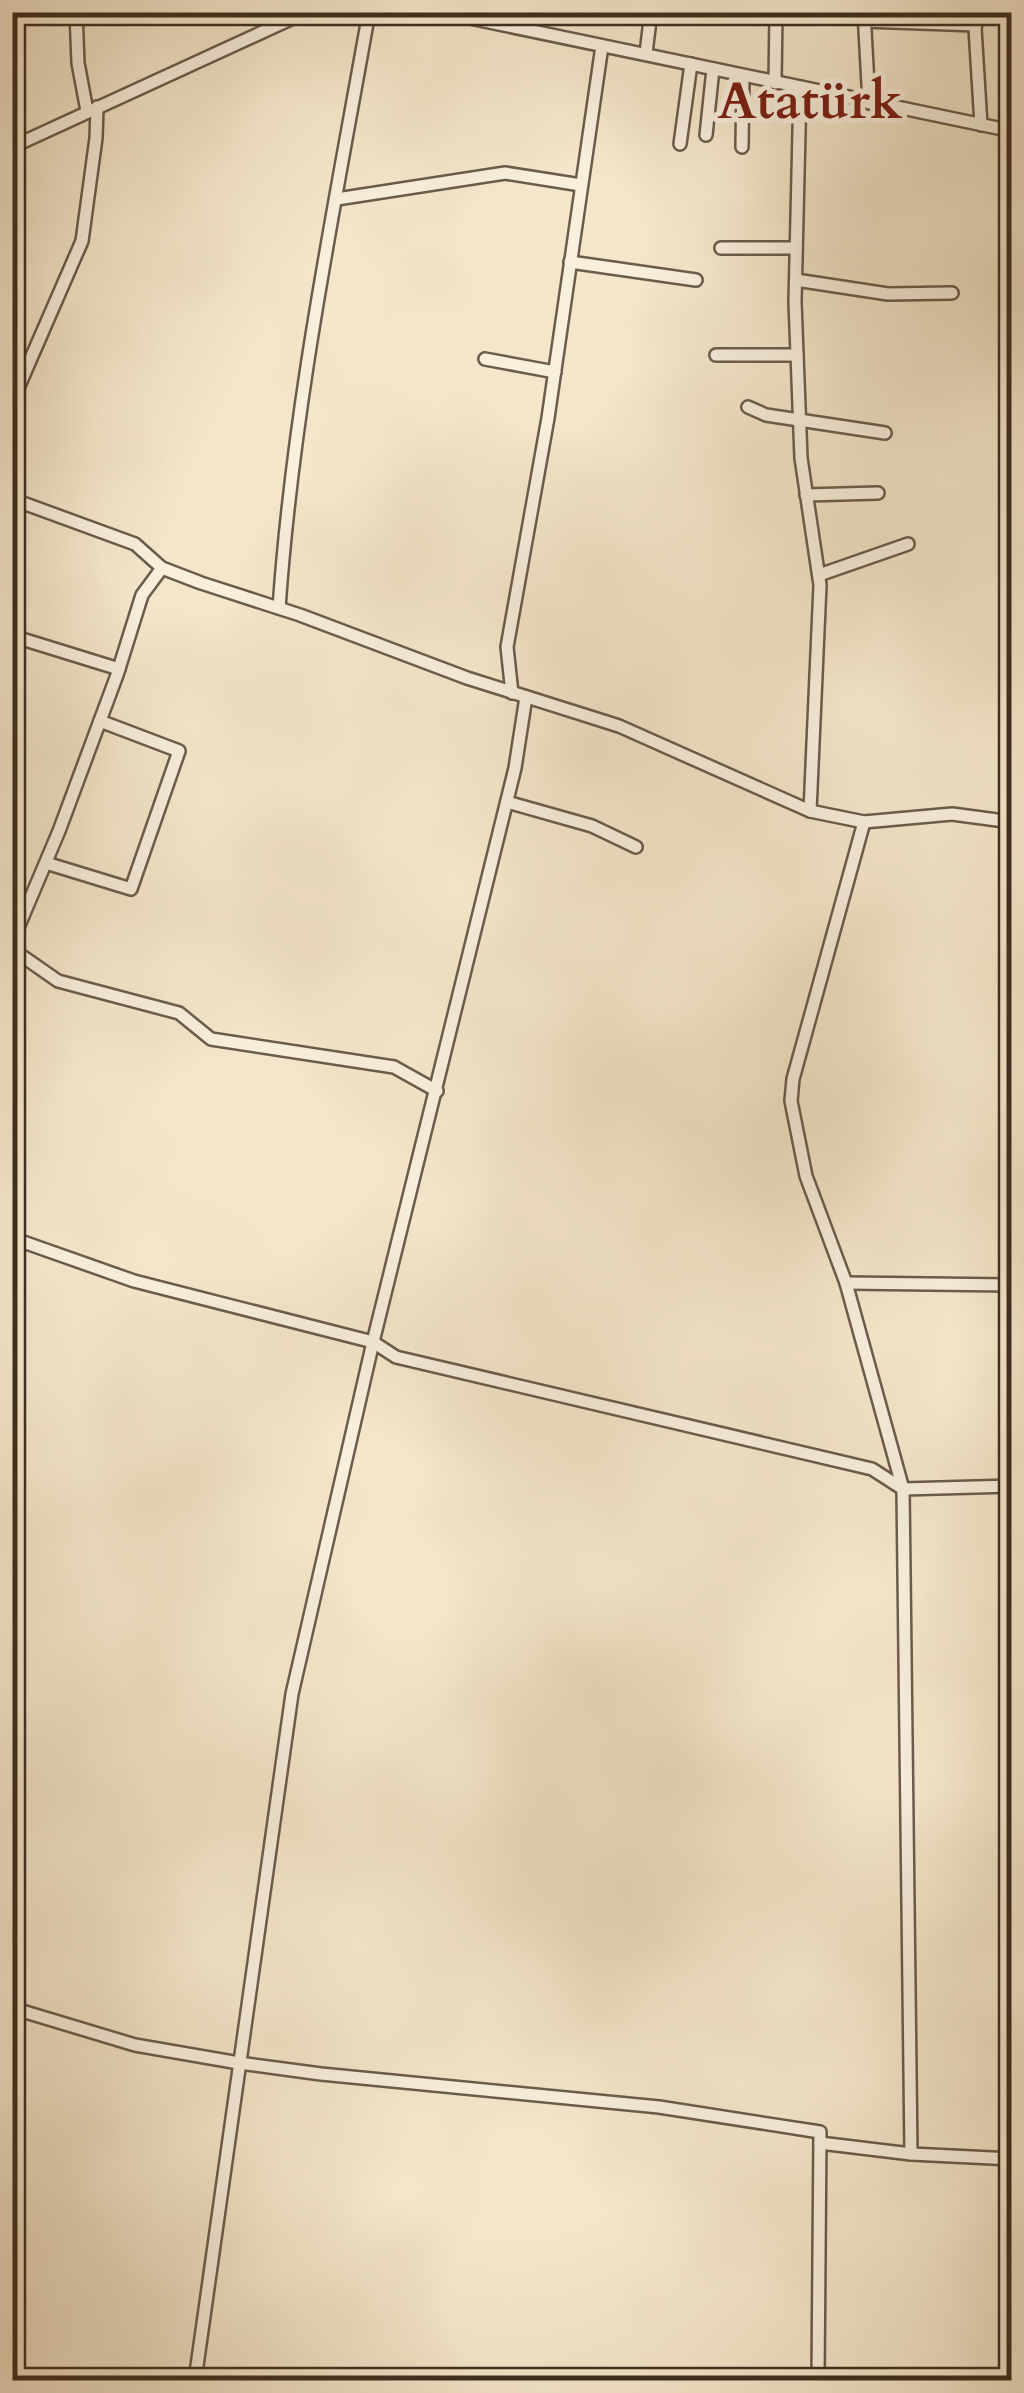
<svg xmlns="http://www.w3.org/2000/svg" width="1024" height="2393" viewBox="0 0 1024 2393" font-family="Cardo,serif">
  <rect width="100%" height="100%" fill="#f4e6cb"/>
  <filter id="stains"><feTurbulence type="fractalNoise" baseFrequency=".002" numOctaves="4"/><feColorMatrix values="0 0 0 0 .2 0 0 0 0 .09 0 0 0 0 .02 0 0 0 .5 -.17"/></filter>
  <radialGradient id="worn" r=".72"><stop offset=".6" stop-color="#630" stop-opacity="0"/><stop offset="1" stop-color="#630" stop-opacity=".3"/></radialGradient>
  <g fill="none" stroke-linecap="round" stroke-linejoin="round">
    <defs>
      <g id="minor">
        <polyline points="76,12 78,63 87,111"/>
        <polyline points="441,12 1012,131"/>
        <polyline points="864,12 869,103"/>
        <polyline points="974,12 981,125"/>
        <polyline points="864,21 976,25"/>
        <polyline points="646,53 651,12"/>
        <polyline points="775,83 776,12"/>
        <polyline points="800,89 795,302 801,458 820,585 810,811"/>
        <polyline points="12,120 19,144"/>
        <polyline points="706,135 713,69"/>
        <polyline points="680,144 691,64"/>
        <polyline points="12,147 306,12"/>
        <polyline points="742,147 743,76"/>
        <polyline points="337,199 505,173 581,185"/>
        <polyline points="721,248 796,248"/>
        <polyline points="570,262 696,280"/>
        <polyline points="796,280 888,294 952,293"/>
        <polyline points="716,355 797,355"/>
        <polyline points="485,359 555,372"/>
        <polyline points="12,402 82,241 96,138 97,107"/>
        <polyline points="748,407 766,415 885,433"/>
        <polyline points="806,495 878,493"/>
        <polyline points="12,499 135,544 162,568 201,583 300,615 467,678 619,726 810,811 864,822 952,814 1012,822"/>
        <polyline points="819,575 908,544"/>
        <path d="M 279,608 C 293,408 334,210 369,12"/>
        <polyline points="22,639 119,669"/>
        <polyline points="512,693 507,647 548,418 602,46"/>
        <polyline points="507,802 592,826 636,847"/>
        <polyline points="864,822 793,1079 791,1101 806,1176 846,1283 903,1489 911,2154"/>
        <polyline points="46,863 131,889 179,751 100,721"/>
        <polyline points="12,942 59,831 117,675 142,595 162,568"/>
        <polyline points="12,949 58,981 179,1013 211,1039 394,1067 437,1091"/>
        <polyline points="12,1238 134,1281 373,1342 396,1357 872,1469 903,1489 1012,1486"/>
        <polyline points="846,1283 1012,1285"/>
        <polyline points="12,2008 135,2045 239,2063 321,2074 659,2107 820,2132 818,2380"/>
        <polyline points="820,2143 911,2154 1012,2159"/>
        <polyline points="12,2375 21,2380"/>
        <polyline points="195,2380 292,1694 373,1342 515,768 526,697"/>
      </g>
    </defs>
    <!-- minor casing -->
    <use href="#minor" stroke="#6b5c4b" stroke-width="16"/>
    <!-- minor -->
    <use href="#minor" stroke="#f8efdd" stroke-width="11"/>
  </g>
  <g text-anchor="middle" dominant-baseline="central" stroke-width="10" stroke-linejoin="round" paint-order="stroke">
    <!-- district labels -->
    <g font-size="52" font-weight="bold" fill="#7a1f14" stroke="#f8efdd">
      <text x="810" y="102">Atatürk</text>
    </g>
  </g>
  <!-- margin -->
  <rect width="1024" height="2393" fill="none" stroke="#f4e6cb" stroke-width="50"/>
  <rect x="15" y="15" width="994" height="2363" fill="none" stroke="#3d2e20" stroke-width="5"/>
  <rect x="25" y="25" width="974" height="2343" fill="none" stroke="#3d2e20" stroke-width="2.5"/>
  <rect width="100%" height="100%" filter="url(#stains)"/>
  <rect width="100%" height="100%" fill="url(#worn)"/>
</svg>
